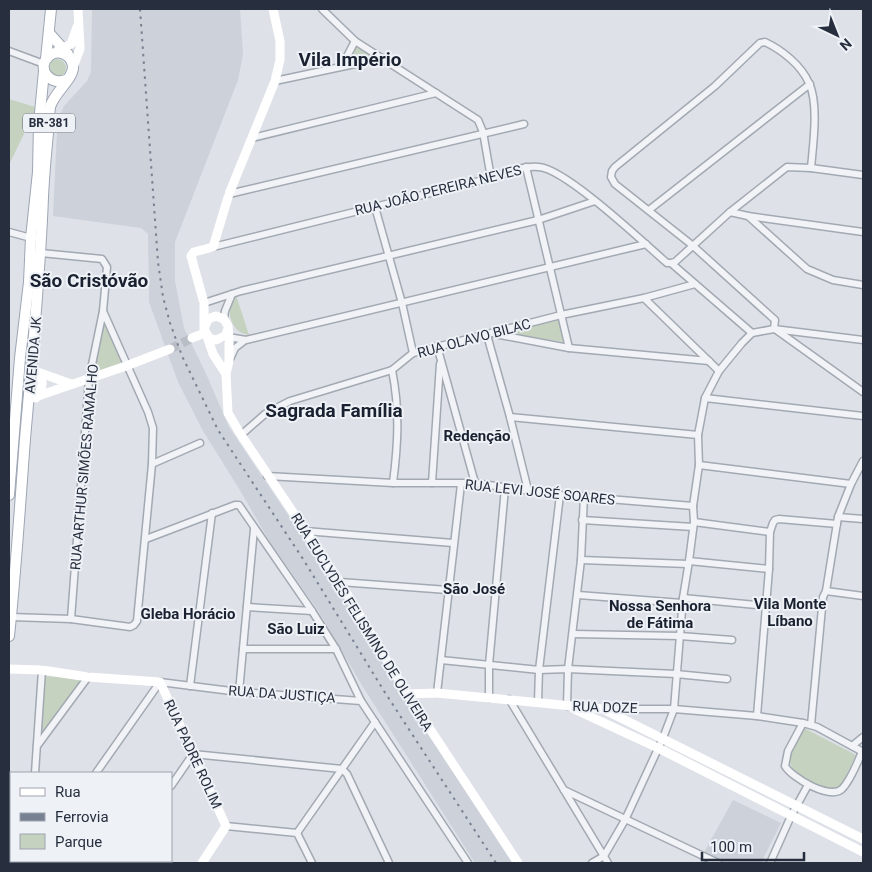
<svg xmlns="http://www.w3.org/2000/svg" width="872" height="872" viewBox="0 0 872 872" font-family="Roboto,sans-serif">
  <rect width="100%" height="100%" fill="#dee2e8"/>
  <!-- built -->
  <g fill="#ccd1da">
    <polygon points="92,9 240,9 243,54 238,80 175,242 175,281 184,328 208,378 229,427 335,585 512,863 475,863 363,687 319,612 270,542 238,487 203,431 178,382 149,302 148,234 141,228 53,216 57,132 61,113 64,106 87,81 91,72"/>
    <polygon points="733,800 781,823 761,863 719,863 702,856"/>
  </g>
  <!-- green -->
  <g fill="#c4d2bf">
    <polygon points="356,43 378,57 345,64"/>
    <circle cx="57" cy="68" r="9"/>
    <polygon points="9,99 35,107 34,113 9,165"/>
    <path d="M 236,295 L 249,335 C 230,333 224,308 236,295 Z"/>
    <polygon points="560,318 565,342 509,334"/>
    <polygon points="102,320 123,363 94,376"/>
    <polygon points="45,676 81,679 39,740"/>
    <polygon points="804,728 856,755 841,786 830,790 798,775 792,769 789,759"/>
  </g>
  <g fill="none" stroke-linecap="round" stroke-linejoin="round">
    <!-- secondary-tunnel -->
    <polyline stroke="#b9bec6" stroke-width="9" stroke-dasharray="9 4.5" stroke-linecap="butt" points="170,349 192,338"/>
    <defs>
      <g id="street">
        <polyline points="322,9 355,41 478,120 483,132 491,178"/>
        <polyline points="9,51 44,64"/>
        <polyline points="342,66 355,41"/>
        <polyline points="275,81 383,58"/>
        <polyline points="252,138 436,93"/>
        <polyline points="526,167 569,348"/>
        <polyline points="229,194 524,124"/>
        <polyline points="375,207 402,303 413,353"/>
        <polyline points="649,210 810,84"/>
        <polyline points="730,212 748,216 863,232"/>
        <polyline points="748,216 807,269 833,280 863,285"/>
        <polyline points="9,232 31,238"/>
        <path d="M 213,247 L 491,178 C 506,173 523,165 539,167 C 566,169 644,243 667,263 L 671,263 L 752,333"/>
        <polyline points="41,253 102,259 107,267 103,311 89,379 71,619"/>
        <polyline points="671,263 675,262 730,212 787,167 811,168 863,175"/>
        <polyline points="644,298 719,371"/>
        <polyline points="204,303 241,291 538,220 595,201"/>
        <polyline points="224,319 225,311 232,294"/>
        <path d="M 774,329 L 775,320 L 692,245 L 615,184 L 611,177 L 612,171 L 615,167 L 715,86 L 760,43 L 765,42 C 782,50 801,65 809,83 C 819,104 813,145 811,168"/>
        <polyline points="775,329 863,392"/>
        <polyline points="495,334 569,348 709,361"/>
        <polyline points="487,335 510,417 528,490"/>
        <polyline points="226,338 234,338 246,340 646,244"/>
        <polyline points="437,346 475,483"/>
        <polyline points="230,359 235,348 244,341"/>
        <path d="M 392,370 C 400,410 398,444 393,483"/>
        <polyline points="705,398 863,416"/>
        <polyline points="510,417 698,435"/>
        <polyline points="241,435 265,414 290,401 392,370 413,353 561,315 644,298 695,284"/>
        <polyline points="152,464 200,443"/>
        <polyline points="699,465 851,484"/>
        <polyline points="267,476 393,483 475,483 560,495 693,506"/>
        <polyline points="432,483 440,364"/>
        <polyline points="838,517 863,519"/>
        <polyline points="582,520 693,527"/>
        <polyline points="694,522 770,532"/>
        <polyline points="305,531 453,543"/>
        <polyline points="146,539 235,505 239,505 312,611 336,649 361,701"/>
        <polyline points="581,560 688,564"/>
        <polyline points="689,561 769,569"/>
        <polyline points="340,582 448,590"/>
        <polyline points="826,591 863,596"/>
        <polyline points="578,595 682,603"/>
        <polyline points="683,598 766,606"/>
        <polyline points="247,607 312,611"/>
        <polyline points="11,617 71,619 130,627 134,625 137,621 152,464 153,428 148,412 103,311"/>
        <polyline points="573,634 680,636 732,640"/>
        <polyline points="243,649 336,649"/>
        <polyline points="441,660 539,670 568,669 676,674 727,679"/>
        <polyline points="190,686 212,513"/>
        <polyline points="239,692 254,529"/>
        <polyline points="437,693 461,484"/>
        <polyline points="489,698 489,665 505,488"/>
        <polyline points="509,699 608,863"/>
        <polyline points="538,702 539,670 560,495"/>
        <polyline points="567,706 568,669 581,560 584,496"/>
        <polyline points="605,709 674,709 757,716 803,723 817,727 863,752"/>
        <polyline points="757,716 769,569 770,532 773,523 775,520 779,519 837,524"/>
        <path d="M 803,723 L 788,751 L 785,766 C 792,778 830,800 842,789 C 851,780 857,763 862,752"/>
        <polyline points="811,725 823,597 826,591 838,517 851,484 863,461"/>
        <polyline points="37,746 88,677"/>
        <polyline points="852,746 863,737"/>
        <polyline points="35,773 42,670"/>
        <polyline points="96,773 160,682 239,692 361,701 468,863"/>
        <polyline points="171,786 193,754 342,769 347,774 389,863"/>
        <polyline points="564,790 718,863"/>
        <polyline points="226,826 297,833 312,863"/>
        <polyline points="297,833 375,722"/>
        <polyline points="32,863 34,861"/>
        <polyline points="118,863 119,861"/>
        <polyline points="592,863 604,856 625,820 663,738 674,709 683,598 689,561 694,522 693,506 699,465 698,435 705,398 719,371 742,343 752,333 774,329 863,340"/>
        <polyline points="770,863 791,816 808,785"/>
      </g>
      <g id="primary">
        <polyline points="49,33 68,54"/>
        <polyline points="46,59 51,9"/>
        <polyline points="9,495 20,358 29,282 31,238 38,172 39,123 44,71"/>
        <path d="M 9,636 C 16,570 20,505 25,439 C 32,358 40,278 43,197 C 44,176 46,154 48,133 C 49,124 49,115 50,107 C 54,93 72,80 73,68 C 73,55 58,48 49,56 C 35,68 51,88 68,79"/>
      </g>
    </defs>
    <!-- street casing -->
    <use href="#street" stroke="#a3a9b2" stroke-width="9"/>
    <!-- primary casing -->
    <use href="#primary" stroke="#9da6b4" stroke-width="12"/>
    <!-- street -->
    <use href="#street" stroke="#f1f3f6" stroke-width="6"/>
    <!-- secondary -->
    <g stroke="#fff" stroke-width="9">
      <polyline points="58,50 71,44 77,27"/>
      <polyline points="73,67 80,49 78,9"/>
      <polyline points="204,326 204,303 191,256 194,252 213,247 229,194 275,81 280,60 280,41 273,9"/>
      <polyline points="228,329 225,336 216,340 209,338 204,329 208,319 216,316 224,319 228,326 229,338 229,361 226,374 228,413 241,435 340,582 407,694 518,863"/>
      <polyline points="207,336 213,354 226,374"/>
      <polyline points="192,338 205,333"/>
      <polyline points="32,370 71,384"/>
      <path d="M 36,398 C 42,389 44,384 40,374"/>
      <polyline points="29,399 126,366 170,349"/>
      <polyline points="9,669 42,670 88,677 160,682 226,826 202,863"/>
      <polyline points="407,694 437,693 603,709 863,839"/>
      <polyline points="574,709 658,748 863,852"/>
    </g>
    <!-- primary -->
    <use href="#primary" stroke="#fff" stroke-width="10"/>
    <!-- rail -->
    <polyline stroke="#788192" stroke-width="2" stroke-dasharray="2.5 5" stroke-linecap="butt" points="140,9 158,262 163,297 170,323 182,356 218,430 303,559 384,691 496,863"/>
  </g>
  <g text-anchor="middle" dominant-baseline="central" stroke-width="4" stroke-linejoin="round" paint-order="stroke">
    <!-- shield labels -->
    <rect fill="#eef1f6" stroke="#636976" stroke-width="1" x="23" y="113.5" width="52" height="19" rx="4"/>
    <g font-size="12" font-weight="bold" fill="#272f3f">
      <text x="49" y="123">BR-381</text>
    </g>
    <!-- street labels -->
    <g font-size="14" fill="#272f3f" stroke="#eef1f6">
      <text transform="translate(438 190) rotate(-14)">RUA JOÃO PEREIRA NEVES</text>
      <text transform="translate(474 338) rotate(-15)">RUA OLAVO BILAC</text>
      <text transform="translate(33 355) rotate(-85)">AVENIDA JK</text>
      <text transform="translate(84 467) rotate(-85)">RUA ARTHUR SIMÕES RAMALHO</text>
      <text transform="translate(540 492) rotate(6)">RUA LEVI JOSÉ SOARES</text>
      <text transform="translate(362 622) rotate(58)">RUA EUCLYDES FELISMINO DE OLIVEIRA</text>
      <text transform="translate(282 694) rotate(4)">RUA DA JUSTIÇA</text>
      <text transform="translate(605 707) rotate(2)">RUA DOZE</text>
      <text transform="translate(193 754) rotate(65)">RUA PADRE ROLIM</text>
    </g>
    <!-- neighbourhood labels -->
    <g font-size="15" font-weight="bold" fill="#1a2130" stroke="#eef1f6">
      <text x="477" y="436">Redenção</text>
      <text x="474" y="589">São José</text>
      <text x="790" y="604">Vila Monte<tspan x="790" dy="17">Líbano</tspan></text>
      <text x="660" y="606">Nossa Senhora<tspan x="660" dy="17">de Fátima</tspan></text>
      <text x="188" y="614">Gleba Horácio</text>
      <text x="296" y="629">São Luiz</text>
    </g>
    <!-- district labels -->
    <g font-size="19" font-weight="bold" fill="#1a2130" stroke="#eef1f6">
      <text x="350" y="59">Vila Império</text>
      <text x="89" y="280">São Cristóvão</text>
      <text x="334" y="410">Sagrada Família</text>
    </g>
  </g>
  <!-- border -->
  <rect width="872" height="872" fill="none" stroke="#272f3f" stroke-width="20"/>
  <!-- legend -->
  <rect x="10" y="772" width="162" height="90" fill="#eef1f6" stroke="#9ea3ad"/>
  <rect x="20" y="788" width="25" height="8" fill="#ffffff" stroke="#9ea3ad"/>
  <text x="55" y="797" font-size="15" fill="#272f3f">Rua</text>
  <rect x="20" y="813" width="25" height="8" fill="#788192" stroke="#9ea3ad"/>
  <text x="55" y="822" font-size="15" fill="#272f3f">Ferrovia</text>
  <rect x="20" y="834" width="25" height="15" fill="#c4d2bf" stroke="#9ea3ad"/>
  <text x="55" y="847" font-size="15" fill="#272f3f">Parque</text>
  <!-- north arrow -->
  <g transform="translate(837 35) rotate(137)" stroke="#eef1f6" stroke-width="4" paint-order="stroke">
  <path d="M0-4L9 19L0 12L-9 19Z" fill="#272f3f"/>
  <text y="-8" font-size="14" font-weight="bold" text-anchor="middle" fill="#272f3f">N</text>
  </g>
  <!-- scale -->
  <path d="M702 852v8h102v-8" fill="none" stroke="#272f3f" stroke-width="2.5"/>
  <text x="710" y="852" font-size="15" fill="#272f3f" stroke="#eef1f6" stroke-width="4" paint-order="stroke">100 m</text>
</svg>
